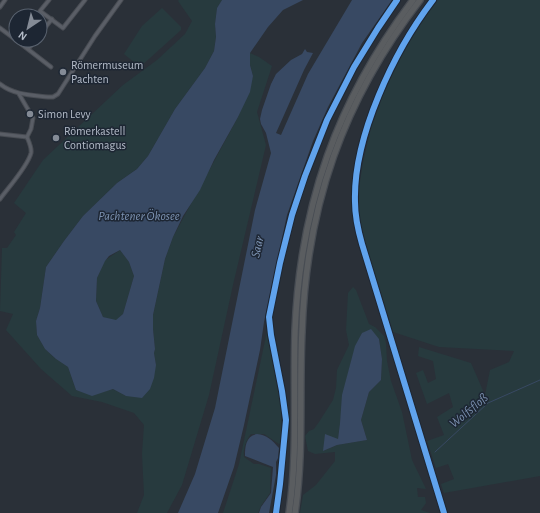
<svg xmlns="http://www.w3.org/2000/svg" width="540" height="513" viewBox="0 0 540 513" font-family="'Alegreya Sans',sans-serif">
  <rect width="100%" height="100%" fill="#2a3038"/>
  <!-- green -->
  <g fill="#273a3e" fill-rule="evenodd">
    <polygon points="179,0 222,0 217,8 215,24 216,37 214,51 205,68 175,109 148,156 137,169 117,183 83,216 64,241 46,267 40,308 36,321 37,335 45,349 56,359 68,367 76,390 92,395 113,389 126,396 156,365 154,353 155,349 153,329 153,315 165,259 173,237 238,117 253,76 250,65 250,53 259,57 272,66 257,112 266,145 233,285 209,395 182,485 167,513 137,513 144,495 142,454 144,425 134,413 102,402 72,396 41,369 6,330 13,314 0,311 2,248 7,248 16,235 14,232 26,213 14,203 43,160 123,85 157,60 185,34 192,21 178,1"/>
    <polygon points="437,0 540,0 540,476 444,493 441,484 454,479 448,464 436,468 427,441 444,435 437,417 453,407 449,393 427,404 416,373 423,370 428,383 436,379 433,361 418,356 419,347 471,363 485,395 490,370 509,362 514,351 439,347 393,332 365,244 359,215 359,188 363,162 371,128 383,95 397,63 415,32"/>
    <polygon points="162,8 181,27 181,30 140,67 124,54 142,26"/>
    <polygon points="120,250 129,262 134,276 123,314 116,321 103,317 96,301 97,278 104,261"/>
    <path d="M 353,287 L 356,290 L 369,324 L 375,327 L 384,336 L 386,343 L 387,361 L 391,381 L 402,412 L 412,460 L 426,489 L 417,488 L 418,497 L 425,497 L 426,503 L 421,510 L 430,513 L 300,513 L 303,495 L 316,485 L 335,461 L 335,452 L 315,454 L 308,451 L 305,436 L 309,431 L 314,429 L 319,422 L 333,400 L 336,388 L 337,370 L 349,345 L 346,330 L 348,293 ZM 362,333 L 379,339 L 382,359 L 381,380 L 369,392 L 361,420 L 367,440 L 337,445 L 323,451 L 338,439 C 343,405 346,364 362,333 Z"/>
    <path d="M 267,331 L 281,405 L 282,443 L 279,444 L 264,434 L 251,434 C 246,440 243,449 244,457 L 254,464 L 259,464 L 271,468 L 270,493 L 261,506 L 258,513 L 223,513 L 239,464 Z"/>
  </g>
  <!-- water -->
  <g fill="#384963" fill-rule="evenodd">
    <path d="M 222,0 L 303,0 L 283,10 L 268,27 L 250,53 L 250,65 L 253,76 L 250,92 L 238,117 L 214,160 L 200,190 L 183,216 L 173,237 L 165,259 L 153,315 L 153,329 L 155,349 L 154,353 L 156,365 L 154,378 L 150,389 L 142,398 L 126,396 L 113,389 L 92,396 L 76,390 L 68,367 L 56,359 L 45,349 L 37,335 L 36,321 L 40,308 L 46,267 L 64,241 L 83,216 L 117,183 L 137,169 L 148,156 L 175,109 L 205,68 L 214,51 L 216,37 L 215,24 L 217,8 ZM 120,250 L 129,262 L 134,276 L 123,314 L 116,320 L 103,317 L 96,301 L 97,278 L 105,261 L 109,256 Z"/>
    <polygon points="352,0 392,0 362,43 328,107 313,141 287,215 264,322 260,350 244,425 234,467 218,513 178,513 195,474 215,408 255,210 271,153 266,133 261,124 260,119 262,110 271,84 276,74 291,60 302,54 305,49 307,52 313,53 304,70 276,133 281,135 308,74"/>
    <polygon points="371,329 379,339 382,359 381,380 369,392 361,420 367,440 337,445 323,451 325,434 338,439 340,423 342,395 355,346 362,333"/>
    <path d="M 257,434 C 267,435 272,440 279,448 L 278,458 L 276,462 L 276,475 L 269,513 L 259,513 L 261,507 L 271,493 L 273,467 L 245,456 C 245,446 246,436 257,434 Z"/>
  </g>
  <g fill="none" stroke-linecap="round" stroke-linejoin="round">
    <!-- stream -->
    <polyline stroke="#384963" stroke-width="1" points="435,452 488,403 540,380"/>
    <defs>
      <g id="minor">
        <polyline points="49,0 40,11 63,28 85,0"/>
        <polyline points="0,7 5,0"/>
        <polyline points="0,28 16,40"/>
        <polyline points="40,34 52,19"/>
        <polyline points="16,40 51,67"/>
        <polyline points="28,49 36,40"/>
        <path d="M 0,84 C 14,95 31,95 48,97 L 53,97 L 58,94 L 95,36 L 121,0"/>
        <polyline points="0,134 27,137"/>
        <path d="M 0,199 C 8,188 28,166 31,153 C 32,148 29,142 27,137 L 31,129 L 33,118 L 19,94"/>
      </g>
      <path id="secondary" d="M 433,0 C 394,51 353,137 355,202 C 355,216 358,230 362,244 L 444,513"/>
      <g id="motorway">
        <path d="M 289,513 C 298,453 293,392 295,331 C 300,205 337,101 413,0"/>
        <path d="M 295,513 C 304,453 299,392 302,332 C 306,206 343,100 420,0"/>
      </g>
    </defs>
    <!-- minor casing -->
    <use href="#minor" stroke="#484c53" stroke-width="5"/>
    <!-- secondary casing -->
    <use href="#secondary" stroke="#484c53" stroke-width="6"/>
    <!-- motorway casing -->
    <use href="#motorway" stroke="#474c53" stroke-width="8"/>
    <!-- minor -->
    <use href="#minor" stroke="#5a5e66" stroke-width="3"/>
    <!-- secondary -->
    <use href="#secondary" stroke="#595d64" stroke-width="4"/>
    <!-- motorway -->
    <use href="#motorway" stroke="#5a5d60" stroke-width="5.5"/>
    <defs>
      <g id="cycleway">
        <path d="M 433,0 C 394,51 353,137 355,202 C 355,216 358,230 362,244 L 444,513"/>
        <polyline points="276,513 280,484 286,420 282,391 271,335 269,317 280,263 292,215 305,176 327,120 354,67 378,28 397,0"/>
      </g>
    </defs>
    <!-- cycleway casing -->
    <use href="#cycleway" stroke="#1d2633" stroke-width="8"/>
    <!-- cycleway -->
    <use href="#cycleway" stroke="#60a3ed" stroke-width="6"/>
  </g>
  <!-- markers -->
  <g fill="#848b96" stroke="#1d2633" stroke-width="1.5">
    <circle cx="63" cy="72" r="4"/>
    <circle cx="30" cy="114" r="4"/>
    <circle cx="56" cy="138" r="4"/>
  </g>
  <g text-anchor="middle" dominant-baseline="central" stroke-width="3" stroke-linejoin="round" paint-order="stroke">
    <!-- poi labels -->
    <g font-size="12" fill="#b4bcc9" stroke="#1d2633" text-anchor="start">
      <text x="71" y="65">Römermuseum<tspan x="71" dy="14">Pachten</tspan></text>
      <text x="38" y="114">Simon Levy</text>
      <text x="64" y="131">Römerkastell<tspan x="64" dy="14">Contiomagus</tspan></text>
    </g>
    <!-- water labels -->
    <g font-size="13" font-style="italic" fill="#7c92b1" stroke="#1d2633">
      <text x="139" y="216">Pachtener Ökosee</text>
      <text transform="translate(258 247) rotate(-77)">Saar</text>
      <text transform="translate(469 411) rotate(-40)">Wolfsfloß</text>
    </g>
  </g>
  <!-- north arrow -->
  <g transform="translate(28 28) rotate(215)"><circle r="19" fill="#1d2633" stroke="#59626f"/>
  <path d="M0-3L7 15L0 10L-7 15Z" fill="#848b96"/>
  <text y="-6" font-size="11" font-weight="bold" text-anchor="middle" fill="#b4bcc9">N</text>
  </g>
</svg>
